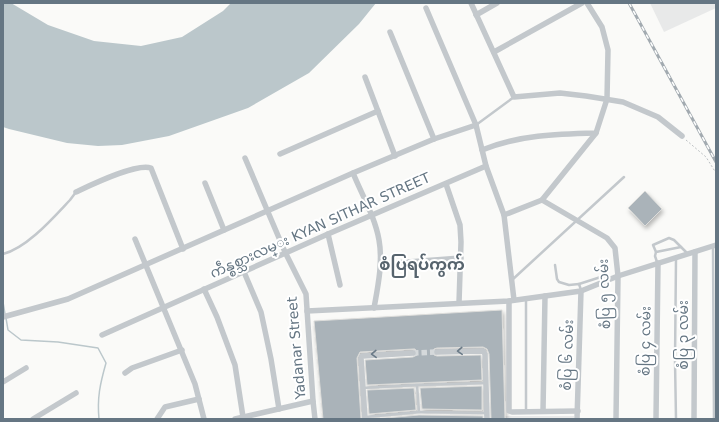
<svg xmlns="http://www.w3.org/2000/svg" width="719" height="422" viewBox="0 0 719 422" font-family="'DejaVu Sans','Noto Sans Myanmar',sans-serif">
  <defs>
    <filter id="shadow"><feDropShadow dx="1.5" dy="3" stdDeviation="2" flood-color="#0004"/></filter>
  </defs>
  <rect width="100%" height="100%" fill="#fafaf8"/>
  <!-- built -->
  <g fill="#e8e9e9">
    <polygon points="650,3 716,3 716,8 664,32"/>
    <rect x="505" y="416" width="69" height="3"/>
  </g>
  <!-- water -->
  <polygon fill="#bbc7cb" points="3,3 11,3 48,25 94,41 141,46 182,37 223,11 231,3 376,3 359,24 309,73 248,108 169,136 122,145 98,146 67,143 9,129 3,127"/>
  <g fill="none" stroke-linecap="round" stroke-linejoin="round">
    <!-- stream -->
    <g stroke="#bbc7cb" stroke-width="1.5">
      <polyline points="3,302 5,314"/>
      <path d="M 6,318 L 8,330 L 21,340 L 58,342 L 98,348 L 106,363 C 100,384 97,398 99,419"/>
    </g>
  </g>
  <!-- building -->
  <g fill="#aab3b9" stroke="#dcdcda" filter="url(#shadow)">
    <polygon points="645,191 662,209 645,226 628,208"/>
    <polygon points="502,310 505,419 491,419 489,354 487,349 483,347 437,348 434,349 433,352 434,355 437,356 481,355 482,380 367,385 365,360 413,357 417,355 417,352 415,349 413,349 360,352 357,358 361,419 323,419 314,321"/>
    <polygon points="482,386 482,410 422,409 420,388"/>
    <polygon points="414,388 416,410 369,414 367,390"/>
    <polygon points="419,415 483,416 483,419 374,419"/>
  </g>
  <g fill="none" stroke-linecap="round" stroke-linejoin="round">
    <!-- minor-tunnel -->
    <polyline stroke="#d5d9db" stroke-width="5.5" stroke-dasharray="5.5 3" stroke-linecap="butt" points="413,353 437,352"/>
    <!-- path -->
    <polyline stroke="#bbbfc2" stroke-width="1" stroke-dasharray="2 2" stroke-linecap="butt" points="686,140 706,157 716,173"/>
    <!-- service -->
    <g stroke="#c3c8cc" stroke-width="2.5">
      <polyline points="476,125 514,97"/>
      <polyline points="713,247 714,419"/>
      <polyline points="656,252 653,245 669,238 674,240 681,247"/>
      <path d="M 3,254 C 27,248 53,218 70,200 L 76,192"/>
      <polyline points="676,258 675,361 676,419"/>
      <polyline points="657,262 655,256 656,252 681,247 688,254"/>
      <polyline points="555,265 557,279 559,282 569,285 579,284 581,290"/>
      <polyline points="512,280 624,177"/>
      <polyline points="579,284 607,275"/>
      <polyline points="417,385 486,383"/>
      <polyline points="362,388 417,385 419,412"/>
      <polyline points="526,411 526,300"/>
      <polyline points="366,417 419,412 486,413"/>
    </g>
    <!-- minor -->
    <g stroke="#c3c8cc" stroke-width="5.5">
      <polyline points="471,3 514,97 560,93 586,96 623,102 658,117 682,136"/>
      <polyline points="426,8 476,125 486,166 504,215 514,300"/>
      <polyline points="476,15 497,3"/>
      <polyline points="390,32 434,139"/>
      <polyline points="494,52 582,3"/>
      <polyline points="365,77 395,156"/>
      <path d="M 482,150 C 518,135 557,134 596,133 L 607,99 L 608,50 L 602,27 L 587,3"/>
      <polyline points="280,154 378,111"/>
      <polyline points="245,158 285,252 306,294 313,401 315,419"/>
      <path d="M 353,173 C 362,195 375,217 379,240 C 383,262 378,286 374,308"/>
      <polyline points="205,183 224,230"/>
      <polyline points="446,184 460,225 461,242 459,303"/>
      <path d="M 76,192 C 91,185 136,163 151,168 L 183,249"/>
      <polyline points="542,200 596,133"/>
      <polyline points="504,215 542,200 607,238 615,248 618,276 616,419"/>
      <polyline points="328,234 340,285"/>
      <polyline points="135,239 195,384 204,419"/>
      <polyline points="381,264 461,258"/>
      <polyline points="244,272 261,312 271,359 279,409"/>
      <polyline points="204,289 217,317 235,365 243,417"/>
      <polyline points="509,301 509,411 512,412 578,411"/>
      <polyline points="307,311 509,301 581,291 618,276 716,245"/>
      <polyline points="3,317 68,299 353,173 434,139 476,125"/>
      <polyline points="102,335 328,234 486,166"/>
      <polyline points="437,352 483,351 485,354 487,419"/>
      <polyline points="125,373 132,368 182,350"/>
      <polyline points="3,382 26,368"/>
      <polyline points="543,411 545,296"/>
      <polyline points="33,419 76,393"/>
      <polyline points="157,419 165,407 199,399"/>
      <polyline points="235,419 313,401"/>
      <polyline points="365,419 361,358 362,356 413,353"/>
      <polyline points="577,419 581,291"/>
      <polyline points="656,419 658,263"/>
      <polyline points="694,419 695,252"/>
    </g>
    <defs>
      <polyline id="rail" points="629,3 716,162"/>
    </defs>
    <!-- rail casing -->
    <use href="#rail" stroke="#a2aab0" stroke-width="3"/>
    <!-- rail -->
    <use href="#rail" stroke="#fff" stroke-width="1.5" stroke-dasharray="4.5" stroke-linecap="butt"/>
  </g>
  <!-- one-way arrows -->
  <defs><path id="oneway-chevron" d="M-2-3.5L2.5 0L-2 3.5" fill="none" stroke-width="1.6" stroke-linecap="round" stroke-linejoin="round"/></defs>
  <g stroke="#6a7a87">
    <use href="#oneway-chevron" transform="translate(460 351) rotate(177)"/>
    <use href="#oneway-chevron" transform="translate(374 354) rotate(178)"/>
  </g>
  <g text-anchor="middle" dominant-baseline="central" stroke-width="4" stroke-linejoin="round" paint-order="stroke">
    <!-- street labels -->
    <g font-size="14" fill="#657683" stroke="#fff">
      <text transform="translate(320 225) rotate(-24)">ကဵန္စစ္သားလမ္း KYAN SITHAR STREET</text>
      <text transform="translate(604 294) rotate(-92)">စံပြ ၅ လမ်း</text>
      <text transform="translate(683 335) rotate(-90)">စံပြ ၃ လမ်း</text>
      <text transform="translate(645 341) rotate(-89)">စံပြ ၄ လမ်း</text>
      <text transform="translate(296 348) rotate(-95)">Yadanar Street</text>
      <text transform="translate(567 355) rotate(-88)">စံပြ ၆ လမ်း</text>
    </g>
    <!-- quarter labels -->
    <g font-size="16" font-weight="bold" fill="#57646e" stroke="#fff">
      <text x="422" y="264">စံပြရပ်ကွက်</text>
    </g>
  </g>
  <!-- border -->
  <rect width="719" height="422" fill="none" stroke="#657683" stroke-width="8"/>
</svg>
